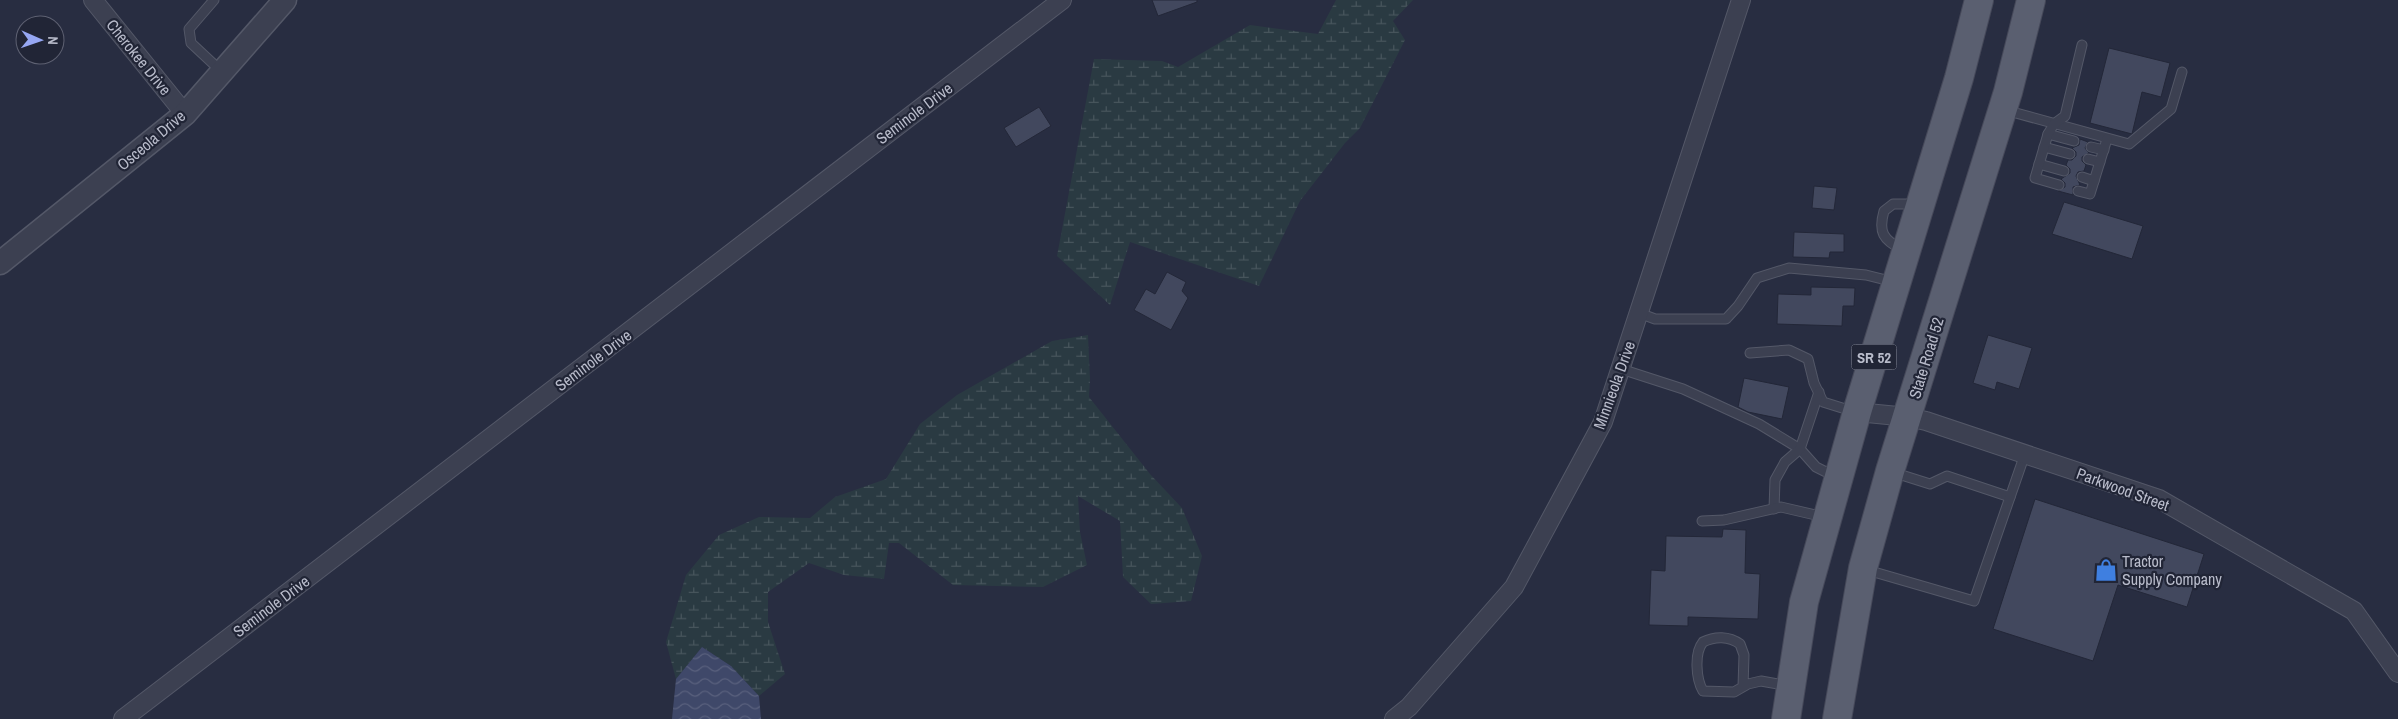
<svg xmlns="http://www.w3.org/2000/svg" width="2398" height="719" viewBox="0 0 2398 719" font-family="'Archivo Narrow',sans-serif">
  <defs>
    <pattern id="wetland-marsh" width="20" height="14" patternUnits="userSpaceOnUse" patternTransform="scale(1.25)"><rect width="20" height="14" fill="#2a3a42"/><path d="M1 5h8M5 5V1M11 12h8M15 12V8" fill="none" stroke="#47555c"/></pattern>
    <pattern id="water-waves" width="16" height="10" patternUnits="userSpaceOnUse" patternTransform="scale(1.25)"><rect width="16" height="10" fill="#3f4869"/><path d="M0 5q4-4 8 0t8 0" fill="none" stroke="#59607d"/></pattern>
  </defs>
  <rect width="100%" height="100%" fill="#282d41"/>
  <!-- wetland -->
  <g fill="url(#wetland-marsh)">
    <polygon points="1336,0 1413,0 1393,21 1405,40 1360,128 1345,143 1300,201 1259,286 1130,242 1110,305 1057,256 1094,59 1162,61 1178,67 1250,25 1318,34"/>
    <polygon points="1088,335 1090,379 1089,397 1150,474 1182,508 1202,556 1191,601 1151,604 1123,577 1120,521 1078,496 1080,532 1087,565 1043,587 953,585 899,543 889,543 884,579 844,575 809,563 768,592 768,622 785,674 759,696 731,666 702,647 676,679 666,642 686,575 719,535 759,517 810,518 835,497 886,479 920,424 957,395 1052,341"/>
  </g>
  <!-- water -->
  <polygon fill="url(#water-waves)" points="702,647 731,666 759,696 761,719 672,719 676,679"/>
  <!-- building -->
  <g fill="#42485e" stroke="#232738">
    <polygon points="1152,0 1197,0 1197,2 1158,16"/>
    <polygon points="2109,48 2170,63 2161,97 2142,92 2132,134 2090,123"/>
    <polygon points="1039,107 1051,126 1016,147 1004,128"/>
    <polygon points="2080,139 2088,142 2085,148 2089,153 2082,157 2082,161 2086,165 2084,171 2078,172 2076,176 2080,185 2073,187 2073,195 2058,191 2065,187 2065,183 2061,179 2070,173 2070,169 2066,165 2068,160 2072,160 2076,156 2076,152 2072,148 2079,145"/>
    <polygon points="1814,186 1837,188 1834,210 1812,208"/>
    <polygon points="2064,202 2143,226 2132,259 2052,234"/>
    <polygon points="1794,232 1844,234 1844,252 1830,252 1829,258 1793,257"/>
    <polygon points="1167,272 1186,282 1182,291 1188,298 1171,330 1134,310 1146,289 1155,294"/>
    <polygon points="1811,287 1855,288 1854,306 1843,306 1842,326 1777,324 1778,294 1811,295"/>
    <polygon points="1988,335 2032,348 2019,389 1997,382 1995,390 1973,383"/>
    <polygon points="1744,378 1789,387 1782,419 1748,412 1738,407"/>
    <polygon points="2035,499 2204,554 2187,607 2118,585 2093,661 1993,629"/>
    <polygon points="1723,529 1746,530 1745,573 1760,574 1758,619 1688,617 1688,626 1649,625 1651,570 1665,571 1666,536 1722,537"/>
  </g>
  <g fill="none" stroke-linecap="round" stroke-linejoin="round">
    <defs>
      <g id="service">
        <polyline points="214,0 189,29 191,43 222,72"/>
        <polyline points="2005,110 2129,144 2171,109 2182,72"/>
        <polyline points="2048,134 2074,141"/>
        <polyline points="2044,147 2070,154"/>
        <polyline points="2091,147 2104,150"/>
        <polyline points="2088,159 2100,162"/>
        <polyline points="2039,164 2064,171"/>
        <polyline points="2082,177 2094,181"/>
        <polyline points="2059,185 2035,178 2048,134 2054,124 2065,116 2082,45"/>
        <polyline points="2078,191 2090,194 2107,139"/>
        <path d="M 1903,250 C 1883,240 1878,232 1884,211 L 1893,204 L 1918,204"/>
        <polyline points="1639,313 1655,319 1726,319 1738,306 1757,278 1789,268 1866,275 1894,282"/>
        <polyline points="1750,353 1789,350 1808,359 1814,383 1823,402 1855,412"/>
        <polyline points="1621,369 1683,389 1759,424 1800,449 1816,467 1836,477"/>
        <polyline points="1892,472 1930,484 1947,476 2010,497"/>
        <polyline points="1774,509 1775,480 1785,462 1800,449 1819,392"/>
        <polyline points="1702,521 1724,520 1781,507 1824,517"/>
        <polyline points="1867,570 1974,601 2025,454"/>
        <path d="M 1743,687 L 1744,655 L 1740,644 C 1729,636 1715,636 1703,642 C 1694,653 1696,679 1703,691 L 1734,692 L 1748,684 L 1761,681 L 1789,686"/>
      </g>
      <g id="minor">
        <polyline points="93,0 185,114"/>
        <polyline points="1857,412 1908,417 1926,421 2159,499 2354,611 2398,673"/>
        <polyline points="123,719 1062,0"/>
        <polyline points="1394,719 1409,707 1514,587 1603,422 1741,0"/>
      </g>
      <polyline id="tertiary" points="0,263 185,114 285,0"/>
      <g id="primary">
        <polyline points="1786,719 1804,602 1857,412 1959,78 1979,0"/>
        <polyline points="1837,719 1863,568 1890,471 2008,92 2031,0"/>
      </g>
    </defs>
    <!-- service casing -->
    <use href="#service" stroke="#545868" stroke-width="11"/>
    <!-- minor casing -->
    <use href="#minor" stroke="#545868" stroke-width="20"/>
    <!-- tertiary casing -->
    <use href="#tertiary" stroke="#545868" stroke-width="25"/>
    <!-- primary casing -->
    <use href="#primary" stroke="#46495a" stroke-width="30"/>
    <!-- service -->
    <use href="#service" stroke="#3c4051" stroke-width="9"/>
    <!-- minor -->
    <use href="#minor" stroke="#3c4051" stroke-width="18"/>
    <!-- tertiary -->
    <use href="#tertiary" stroke="#3c4051" stroke-width="22"/>
    <!-- primary -->
    <use href="#primary" stroke="#5a5f70" stroke-width="28"/>
  </g>
  <!-- icons -->
  <defs>
    <symbol id="shop-bare" viewBox="-9 -9 18 18"><path d="M-5-2.5h2.3a2.7 3.5 0 0 1 5.4 0H5L5.5 6h-11ZM-1.5-2.5h3a1.5 2.3 0 0 0-3 0Z" fill="#3f7fe0" stroke="#212536" stroke-width="2.5" paint-order="stroke"/></symbol>
  </defs>
  <g fill-rule="evenodd">
    <use href="#shop-bare" x="2090" y="554" width="32" height="32"/>
  </g>
  <g text-anchor="middle" dominant-baseline="central" stroke-width="4.5" stroke-linejoin="round" paint-order="stroke">
    <!-- shield labels -->
    <rect fill="#212536" stroke="#8b8f9e" stroke-width="1" x="1851.5" y="344.5" width="45" height="25" rx="4"/>
    <g font-size="15" font-weight="bold" fill="#b9bccb">
      <text x="1874" y="357">SR 52</text>
    </g>
    <!-- street labels -->
    <g font-size="16" fill="#b9bccb" stroke="#212536">
      <text transform="translate(139 57) rotate(51)">Cherokee Drive</text>
      <text transform="translate(914 113) rotate(-37)">Seminole Drive</text>
      <text transform="translate(151 140) rotate(-40)">Osceola Drive</text>
      <text transform="translate(1926 358) rotate(-73)">State Road 52</text>
      <text transform="translate(593 360) rotate(-37)">Seminole Drive</text>
      <text transform="translate(1614 385) rotate(-70)">Minnieola Drive</text>
      <text transform="translate(2123 489) rotate(20)">Parkwood Street</text>
      <text transform="translate(271 606) rotate(-37)">Seminole Drive</text>
    </g>
    <!-- poi labels -->
    <g font-size="16" fill="#b9bccb" stroke="#212536" text-anchor="start">
      <text x="2122" y="561">Tractor<tspan x="2122" dy="18">Supply Company</tspan></text>
    </g>
  </g>
  <!-- north arrow -->
  <g transform="translate(40 40) rotate(92)"><circle r="24" fill="#212536" stroke="#5e6172"/>
  <path d="M0-4L9 19L0 12L-9 19Z" fill="#96a7f3"/>
  <text y="-8" font-size="14" font-weight="bold" text-anchor="middle" fill="#b9bccb">N</text>
  </g>
</svg>
